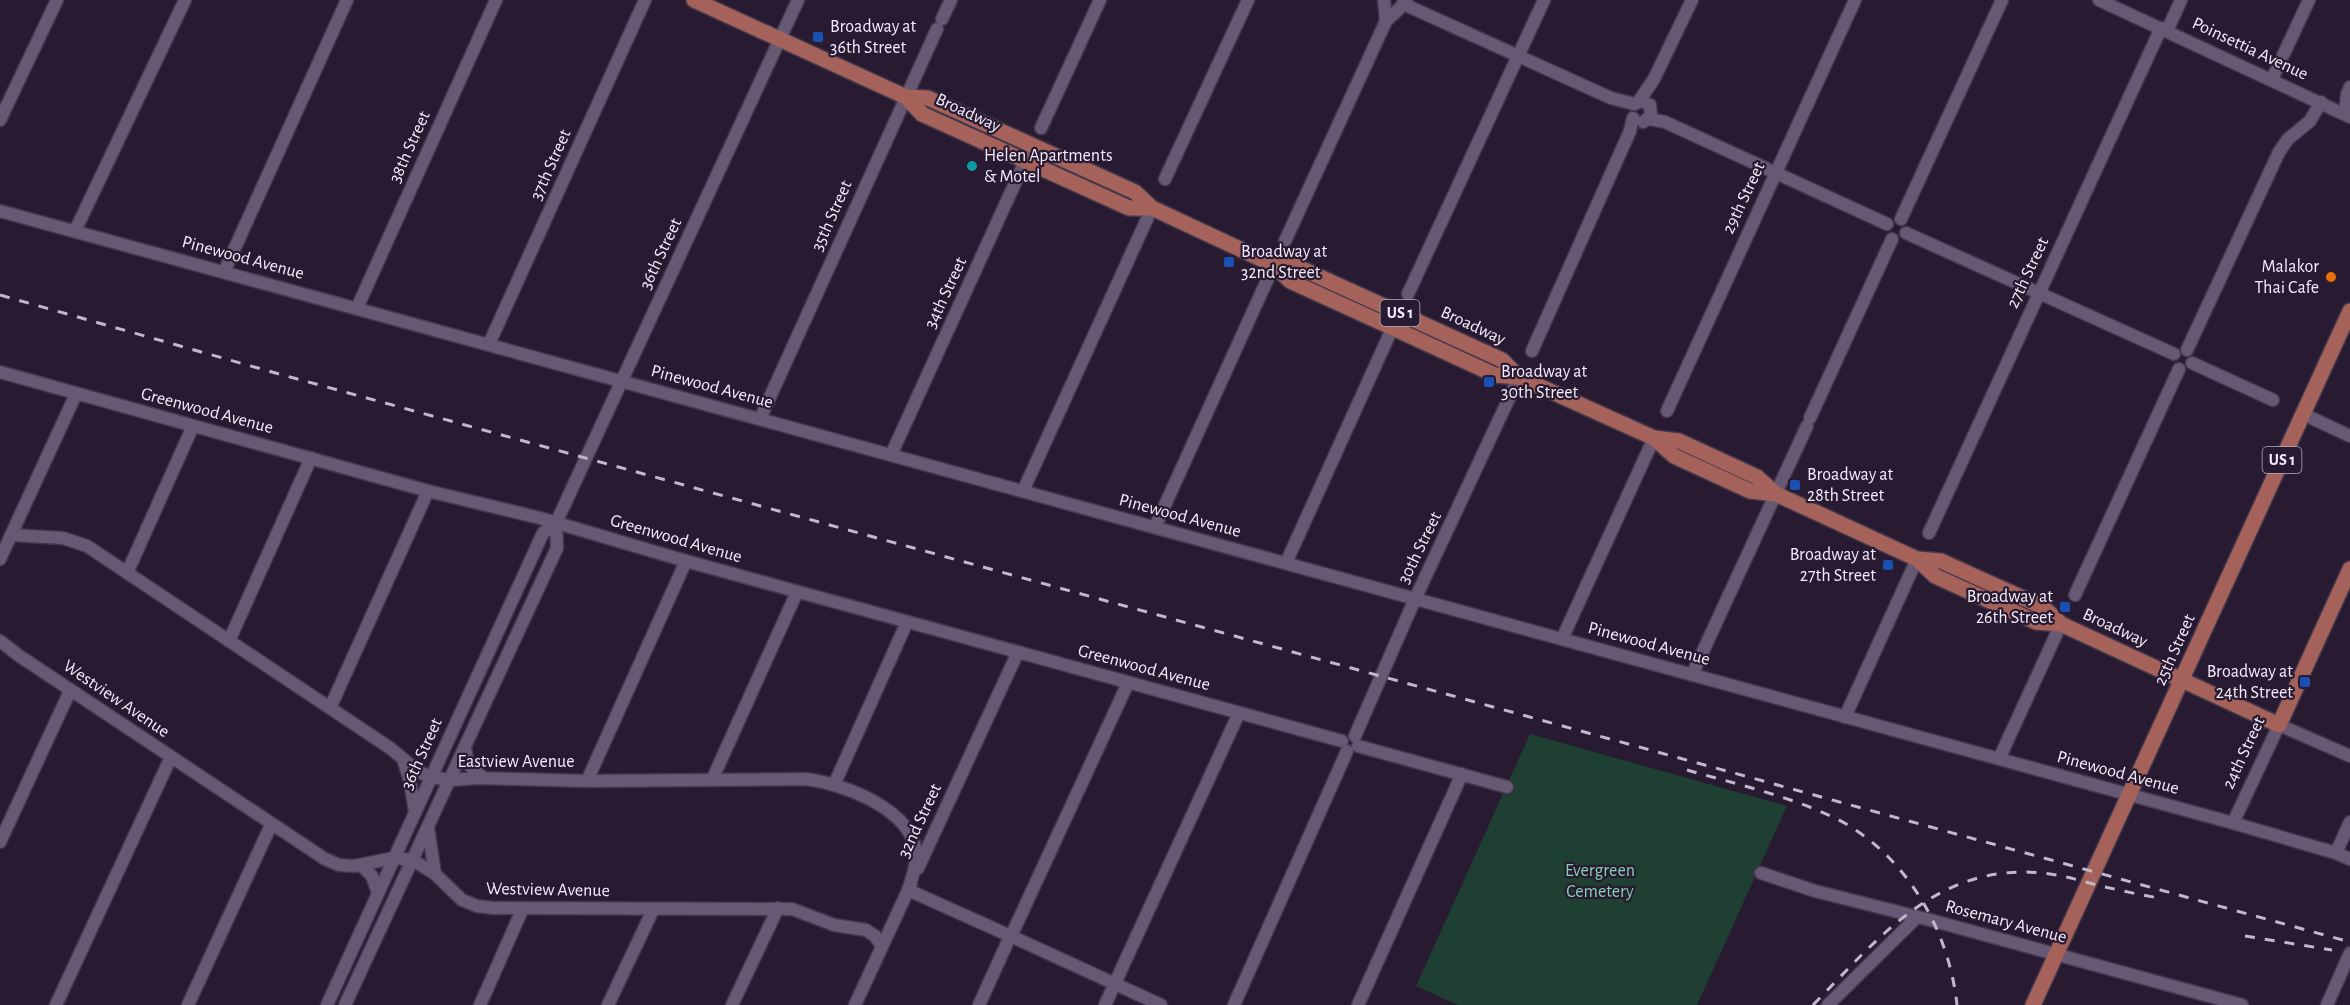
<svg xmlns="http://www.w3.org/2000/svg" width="2350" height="1005" viewBox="0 0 2350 1005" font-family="'Alegreya Sans',sans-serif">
  <rect width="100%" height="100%" fill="#271a31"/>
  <!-- green -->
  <polygon fill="#1e3f31" points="1530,734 1787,806 1697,1005 1458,1005 1416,986"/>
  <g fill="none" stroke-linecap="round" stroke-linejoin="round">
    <defs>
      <g id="minor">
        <polyline points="1384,0 1386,21"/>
        <polyline points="1404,0 1410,7 1611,98 1634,104"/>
        <polyline points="2099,0 2350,117"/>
        <polyline points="942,19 951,0"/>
        <polyline points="2167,31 2181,0"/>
        <polyline points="2272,79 2309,0"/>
        <polyline points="1639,101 1654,79 1692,0"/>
        <polyline points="1634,104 1641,101 1650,105 1651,116 1643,122"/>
        <polyline points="2345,114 2347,94 2350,87"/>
        <polyline points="1649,119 1665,122 1887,224"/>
        <polyline points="0,120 57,0"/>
        <polyline points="1041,128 1100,0"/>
        <polyline points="1165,179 1248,0"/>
        <polyline points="0,211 2233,823 2336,853 2350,859"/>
        <polyline points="1901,219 2002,0"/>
        <polyline points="75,231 185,0"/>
        <polyline points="1906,233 2174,354"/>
        <polyline points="1285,241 1386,21 1402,6 1404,0"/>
        <polyline points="224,272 347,0"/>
        <polyline points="1408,294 1544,0"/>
        <polyline points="357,308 496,0"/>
        <polyline points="489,344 645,0"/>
        <polyline points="2187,350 2279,152 2288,139 2310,121 2321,102"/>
        <polyline points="1532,351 1630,131 1633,118"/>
        <polyline points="2192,363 2273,400"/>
        <polyline points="0,372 428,491 540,518 686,561 1342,741"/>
        <polyline points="1667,411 1855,0"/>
        <polyline points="2303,414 2350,436"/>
        <polyline points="1810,418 1892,239"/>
        <polyline points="760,419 937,29"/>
        <polyline points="891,455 1032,146"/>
        <polyline points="1023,491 1152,208"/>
        <polyline points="1155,527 1274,265"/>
        <polyline points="1929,533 2161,28"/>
        <path d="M 11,535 L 63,538 L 87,546 L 390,748 L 419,772 L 431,777 L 450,780 L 478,778 L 587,781 L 806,779 C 844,784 912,809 916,853 C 917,866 912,878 908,890"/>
        <polyline points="0,559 76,394"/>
        <polyline points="1286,563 1396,320"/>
        <polyline points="127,573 193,426"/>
        <polyline points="2075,595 2179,369"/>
        <polyline points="1562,639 1654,438"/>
        <polyline points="0,641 18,655 325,859 339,865 354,866 394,858 413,860 435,874 462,900 477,906 493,908 792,909 834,925 866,930 875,936 882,946"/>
        <polyline points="229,641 311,458"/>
        <polyline points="1692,675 1807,426"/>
        <polyline points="330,708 428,491"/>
        <polyline points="1845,717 1917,559"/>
        <polyline points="1355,736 1415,599 1519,377"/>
        <polyline points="1358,746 1507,787"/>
        <polyline points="465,748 468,764 483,778"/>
        <polyline points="403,759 410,781 415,812"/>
        <polyline points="1999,759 2061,624"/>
        <polyline points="712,780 797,592"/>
        <polyline points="587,781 686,561"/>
        <polyline points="834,785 907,622"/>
        <polyline points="2233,823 2279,725 2350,756"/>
        <polyline points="428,828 435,874"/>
        <polyline points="0,842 70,691"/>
        <polyline points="2336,853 2350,822"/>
        <polyline points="362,866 372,876 378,893"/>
        <polyline points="918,868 1018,652"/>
        <polyline points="1761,873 1815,891 1934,921 2242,1005"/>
        <polyline points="908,890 1006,934"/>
        <polyline points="1013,932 1128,683"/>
        <polyline points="1015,938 1161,1005"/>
        <polyline points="56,1005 171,757"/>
        <polyline points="188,1005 271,825"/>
        <polyline points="327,1005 543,533 556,523"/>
        <polyline points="345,1005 557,548 556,523 798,0"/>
        <polyline points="480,1005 523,908"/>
        <polyline points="608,1005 653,910"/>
        <polyline points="732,1005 778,908"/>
        <polyline points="855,1005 911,884"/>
        <polyline points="979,1005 1008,941"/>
        <polyline points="1105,1005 1239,713"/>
        <polyline points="1234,1005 1347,751"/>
        <polyline points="1358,1005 1462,774"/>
        <polyline points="1828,1005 1916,918"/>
        <polyline points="2327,1005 2350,953"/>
      </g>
      <g id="major">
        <polyline points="694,0 906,97 928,98 1135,192 1152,208 1274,265 1296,266 1502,360 1519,377"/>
        <polyline points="906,97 922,114 1129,208 1152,208"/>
        <polyline points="1274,265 1290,281 1393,328 1495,375 1519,377 1654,438 1674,456 1750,491 1776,494"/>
        <polyline points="1654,438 1679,441 1757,477 1776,494 1917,559 1935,576 2036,622 2061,624"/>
        <polyline points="1917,559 1941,561 1985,581 2043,607 2061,624 2279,725 2350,569"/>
        <polyline points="2033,1005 2350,311"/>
      </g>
    </defs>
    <!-- minor casing -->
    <use href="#minor" stroke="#42374b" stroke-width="15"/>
    <!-- major casing -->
    <use href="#major" stroke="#42374b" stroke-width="18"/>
    <!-- minor -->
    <use href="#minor" stroke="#675874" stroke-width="12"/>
    <!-- major -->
    <use href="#major" stroke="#a5625a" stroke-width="15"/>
    <!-- rail -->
    <g stroke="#c1b8ca" stroke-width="3" stroke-dasharray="10 10" stroke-linecap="butt">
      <polyline points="0,295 272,372 2350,942"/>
      <path d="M 1687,770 C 1736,784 1789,796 1835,818 C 1905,853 1949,929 1957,1005"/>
      <polyline points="2245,936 2332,950"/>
      <path d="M 1813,1005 C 1879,938 1937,863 2042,873 C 2064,875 2084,882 2105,887 C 2123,891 2141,895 2159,898"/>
    </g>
  </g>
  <!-- markers -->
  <g fill="#1a4fb4" stroke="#271a31" stroke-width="2">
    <rect x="812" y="31" width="12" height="12" rx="3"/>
    <rect x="1223" y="256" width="12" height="12" rx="3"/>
    <rect x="1483" y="376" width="12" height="12" rx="3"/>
    <rect x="1789" y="479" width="12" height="12" rx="3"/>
    <rect x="1882" y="559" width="12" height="12" rx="3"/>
    <rect x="2059" y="601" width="12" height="12" rx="3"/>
    <rect x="2299" y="676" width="12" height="12" rx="3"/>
  </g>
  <circle fill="#0f9aa8" stroke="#271a31" stroke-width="2" cx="972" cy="166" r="6"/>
  <circle fill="#e8710a" stroke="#271a31" stroke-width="2" cx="2331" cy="277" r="6"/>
  <g text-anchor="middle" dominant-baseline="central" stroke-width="4.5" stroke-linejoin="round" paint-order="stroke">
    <!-- shield labels -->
    <g fill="#271a31" stroke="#b6adbf" stroke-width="1.5">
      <rect x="1380.5" y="300" width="39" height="26" rx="4.5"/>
      <rect x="2262.5" y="447" width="39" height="26" rx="4.5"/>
    </g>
    <g font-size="16" font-weight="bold" fill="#f4ecfc">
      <text x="1400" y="313">US 1</text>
      <text x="2282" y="460">US 1</text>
    </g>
    <!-- poi labels -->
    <g font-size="18" fill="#f4ecfc" stroke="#271a31" text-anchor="start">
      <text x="830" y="27">Broadway at<tspan x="830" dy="21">36th Street</tspan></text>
      <text x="984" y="156">Helen Apartments<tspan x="984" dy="21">&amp; Motel</tspan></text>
      <text x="1241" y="252">Broadway at<tspan x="1241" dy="21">32nd Street</tspan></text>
      <text x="2319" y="267" text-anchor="end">Malakor<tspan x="2319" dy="21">Thai Cafe</tspan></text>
      <text x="1501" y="372">Broadway at<tspan x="1501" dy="21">30th Street</tspan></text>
      <text x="1807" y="475">Broadway at<tspan x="1807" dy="21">28th Street</tspan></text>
      <text x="1876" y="555" text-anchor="end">Broadway at<tspan x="1876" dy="21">27th Street</tspan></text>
      <text x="2053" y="597" text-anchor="end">Broadway at<tspan x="2053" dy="21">26th Street</tspan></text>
      <text x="2293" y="672" text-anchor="end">Broadway at<tspan x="2293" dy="21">24th Street</tspan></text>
    </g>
    <!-- street labels -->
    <g font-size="18" fill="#f4ecfc" stroke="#271a31">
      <text transform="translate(2250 49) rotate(25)">Poinsettia Avenue</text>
      <text transform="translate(968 113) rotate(25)">Broadway</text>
      <text transform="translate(410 147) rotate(-66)">38th Street</text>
      <text transform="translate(551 165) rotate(-66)">37th Street</text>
      <text transform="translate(1744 198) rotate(-65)">29th Street</text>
      <text transform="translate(832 216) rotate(-66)">35th Street</text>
      <text transform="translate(661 254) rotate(-65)">36th Street</text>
      <text transform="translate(243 258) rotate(15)">Pinewood Avenue</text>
      <text transform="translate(2028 273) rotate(-65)">27th Street</text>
      <text transform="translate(946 293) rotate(-65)">34th Street</text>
      <text transform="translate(1473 326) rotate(25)">Broadway</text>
      <text transform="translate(712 387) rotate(15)">Pinewood Avenue</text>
      <text transform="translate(207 411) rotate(15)">Greenwood Avenue</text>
      <text transform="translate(1180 516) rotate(15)">Pinewood Avenue</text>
      <text transform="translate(676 539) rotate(16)">Greenwood Avenue</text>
      <text transform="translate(1420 548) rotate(-64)">30th Street</text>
      <text transform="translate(2115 628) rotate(25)">Broadway</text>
      <text transform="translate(1649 644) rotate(15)">Pinewood Avenue</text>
      <text transform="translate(2175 650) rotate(-66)">25th Street</text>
      <text transform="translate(1144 668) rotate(15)">Greenwood Avenue</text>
      <text transform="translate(116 699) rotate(34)">Westview Avenue</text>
      <text transform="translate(2244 753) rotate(-65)">24th Street</text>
      <text transform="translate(422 754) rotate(-66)">36th Street</text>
      <text x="516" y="762">Eastview Avenue</text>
      <text transform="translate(2118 773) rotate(15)">Pinewood Avenue</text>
      <text transform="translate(920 821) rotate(-65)">32nd Street</text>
      <text transform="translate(548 890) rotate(1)">Westview Avenue</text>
      <text transform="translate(2006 922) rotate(15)">Rosemary Avenue</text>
    </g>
    <!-- park labels -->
    <g font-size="18" fill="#86d1af" stroke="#271a31">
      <text x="1600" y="871">Evergreen<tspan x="1600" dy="21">Cemetery</tspan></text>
    </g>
  </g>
</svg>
